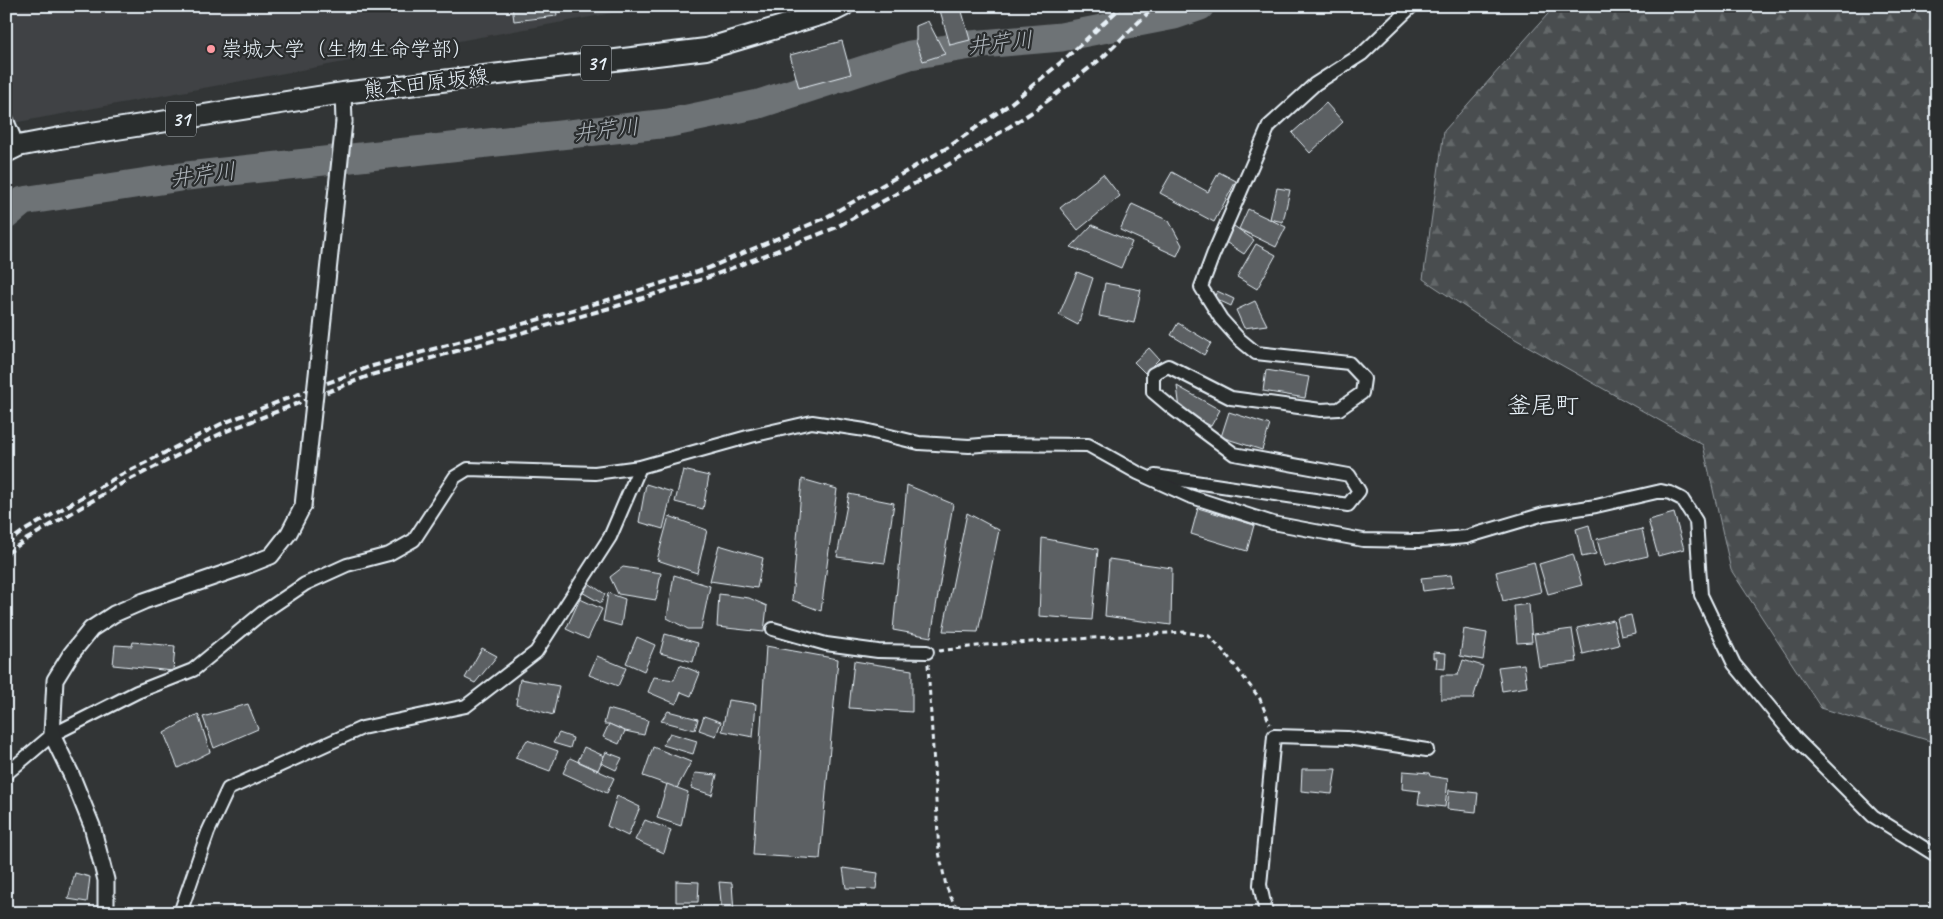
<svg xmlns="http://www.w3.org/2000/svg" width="1943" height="919" viewBox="0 0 1943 919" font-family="Caveat,'Klee One',sans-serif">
  <defs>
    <pattern id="forest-firs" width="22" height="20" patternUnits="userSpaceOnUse" patternTransform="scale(1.25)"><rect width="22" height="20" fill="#494d4f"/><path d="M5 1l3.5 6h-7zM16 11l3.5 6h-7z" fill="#636769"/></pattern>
  </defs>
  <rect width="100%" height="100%" fill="#323536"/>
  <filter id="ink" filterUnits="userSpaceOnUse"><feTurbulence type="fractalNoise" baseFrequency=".02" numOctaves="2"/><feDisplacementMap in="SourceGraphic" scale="10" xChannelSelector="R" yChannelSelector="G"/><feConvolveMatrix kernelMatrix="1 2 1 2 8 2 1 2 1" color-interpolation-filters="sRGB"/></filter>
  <g filter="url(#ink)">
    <!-- built -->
    <polygon fill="#3f4244" points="6,6 639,6 639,8 13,123 6,90"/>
    <!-- forest -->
    <polygon fill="url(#forest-firs)" stroke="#989fa4" points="1555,6 1937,6 1937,743 1821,708 1731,570 1703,445 1501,331 1423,279 1444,131"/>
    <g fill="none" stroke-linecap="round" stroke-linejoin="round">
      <!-- river -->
      <polyline stroke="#6e7376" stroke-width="29" points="6,215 23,201 187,176 669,123 759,104 910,55 971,45 1061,37 1174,15 1200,6"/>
    </g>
    <!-- building -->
    <g fill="#5c6063" stroke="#e8f1f8">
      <polygon points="512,6 556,6 557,16 514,21"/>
      <polygon points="939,7 961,8 970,40 950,45"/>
      <polygon points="928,21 945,54 923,61 916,42 916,26"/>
      <polygon points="842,41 851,74 799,88 790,55"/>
      <polygon points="1326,103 1343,122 1310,153 1292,133"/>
      <polygon points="1172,172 1208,192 1219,172 1236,181 1214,222 1160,193"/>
      <polygon points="1103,174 1120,196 1078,230 1060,208"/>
      <polygon points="1277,188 1290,190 1283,222 1270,219"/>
      <polygon points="1132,204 1169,221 1182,245 1177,256 1120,230"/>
      <polygon points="1248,209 1286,227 1276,247 1239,229"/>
      <polygon points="1092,225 1132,242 1121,268 1071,247"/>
      <polygon points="1234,226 1254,240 1244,254 1224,241"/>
      <polygon points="1256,244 1276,255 1257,289 1237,277"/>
      <polygon points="1077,272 1093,278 1078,325 1059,315"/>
      <polygon points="1105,283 1141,290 1134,323 1099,316"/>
      <polygon points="1217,291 1234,299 1231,306 1214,298"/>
      <polygon points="1255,301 1267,325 1244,328 1236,310"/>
      <polygon points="1178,323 1211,343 1204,355 1171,335"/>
      <polygon points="1149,348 1159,359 1145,373 1134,362"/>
      <polygon points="1266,370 1309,377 1305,398 1263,391"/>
      <polygon points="1177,386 1220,410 1211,426 1180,409"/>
      <polygon points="1229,412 1270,425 1262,450 1221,437"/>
      <polygon points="683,470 709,476 703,509 675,502"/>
      <polygon points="802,479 837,489 821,611 792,600"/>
      <polygon points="646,484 672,492 663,529 639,522"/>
      <polygon points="907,485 953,504 931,637 893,630"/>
      <polygon points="849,494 894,503 885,563 837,557"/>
      <polygon points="1198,508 1254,525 1247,551 1191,534"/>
      <polygon points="967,513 999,530 978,632 943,631"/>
      <polygon points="1674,513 1684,549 1658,556 1648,520"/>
      <polygon points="669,516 707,530 697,573 657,560"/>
      <polygon points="1589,525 1596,554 1582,557 1576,529"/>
      <polygon points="1642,529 1648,556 1604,566 1597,539"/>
      <polygon points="1042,538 1098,549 1092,620 1039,616"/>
      <polygon points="719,545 763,558 757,588 710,581"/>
      <polygon points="1573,554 1582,585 1548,594 1539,564"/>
      <polygon points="1109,559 1172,568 1171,625 1105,616"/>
      <polygon points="1534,562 1541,592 1503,601 1496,572"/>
      <polygon points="623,567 661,573 656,600 618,594 610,577"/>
      <polygon points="674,575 710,586 701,629 688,629 667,618"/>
      <polygon points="1451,575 1453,587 1423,591 1421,578"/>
      <polygon points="584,580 605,594 601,603 580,591"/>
      <polygon points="608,593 625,599 621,626 603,621"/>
      <polygon points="719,594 749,598 767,606 764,632 717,627"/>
      <polygon points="580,599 602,609 588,639 566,629"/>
      <polygon points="1529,604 1532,642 1517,643 1514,606"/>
      <polygon points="1631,615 1635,633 1621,636 1617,618"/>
      <polygon points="1613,620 1619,645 1583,654 1577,628"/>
      <polygon points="1464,629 1487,633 1483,660 1460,656"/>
      <polygon points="1572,629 1577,662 1539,667 1534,634"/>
      <polygon points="665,634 698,643 693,662 660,653"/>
      <polygon points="637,637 655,645 644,671 626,663"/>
      <polygon points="133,642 175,646 173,671 113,665 115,645 132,646"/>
      <polygon points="766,646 838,659 820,859 753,855"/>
      <polygon points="482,648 497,656 475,683 465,678"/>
      <polygon points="1433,652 1446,653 1445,669 1436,668 1437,658 1433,658"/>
      <polygon points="597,656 626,668 618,686 589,675"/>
      <polygon points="1463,660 1483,666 1473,699 1441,699 1441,675 1458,675"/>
      <polygon points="854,661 912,670 912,712 849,708"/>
      <polygon points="1524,664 1527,687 1502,691 1498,667"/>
      <polygon points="680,665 700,673 691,696 681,692 676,704 648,692 654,677 674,680"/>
      <polygon points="520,679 559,686 553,715 516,704"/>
      <polygon points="728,700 756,704 753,737 722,731"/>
      <polygon points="248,704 258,729 214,748 203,717"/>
      <polygon points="608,709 648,720 644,735 625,731 609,724 604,724"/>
      <polygon points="668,711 698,719 695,730 661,721"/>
      <polygon points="198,714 210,752 178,768 164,733"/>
      <polygon points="704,716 721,722 716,736 699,730"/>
      <polygon points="609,724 625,731 619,744 603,737"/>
      <polygon points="559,733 573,738 570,748 553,743"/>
      <polygon points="670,733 697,741 693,754 663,745"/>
      <polygon points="527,740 558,751 550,771 515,758"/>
      <polygon points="584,747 604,756 598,770 578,761"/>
      <polygon points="653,747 691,762 677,788 643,776"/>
      <polygon points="606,752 622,758 616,770 601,763"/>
      <polygon points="570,758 614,778 607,793 563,773"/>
      <polygon points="1302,769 1336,769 1332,794 1301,791"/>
      <polygon points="1403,771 1429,773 1430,776 1448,779 1445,807 1418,804 1420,791 1402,789"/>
      <polygon points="695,773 717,775 712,795 691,788"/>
      <polygon points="667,784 688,792 681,826 657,818"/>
      <polygon points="1449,790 1478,793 1476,812 1447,809"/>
      <polygon points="617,796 640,807 628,836 607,826"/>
      <polygon points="645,820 671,830 664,853 635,840"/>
      <polygon points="843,868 878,873 876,889 846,888"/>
      <polygon points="75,873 90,877 87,902 68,899"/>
      <polygon points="676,881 699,882 698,902 676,902"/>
      <polygon points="719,882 732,883 734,913 722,913"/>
    </g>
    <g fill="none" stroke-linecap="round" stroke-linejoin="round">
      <defs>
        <g id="minor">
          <polyline points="6,118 18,146"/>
          <polyline points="1155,476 1348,505 1359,491 1349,475 1234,454 1172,408 1153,392 1153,374 1168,366 1231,398 1321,410 1339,409 1362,393 1364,379 1349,363 1256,353 1239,339 1221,319 1201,287 1213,255 1269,126 1315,84 1362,54 1412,6"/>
          <polyline points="773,629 826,644 878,651 927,652"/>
          <polyline points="6,774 52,735 137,692 193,670 262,613 305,584 347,565 389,554 414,540 455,477 468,469 595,473 640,467 751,436 812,422 865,430 919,443 969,446 992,444 1088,445 1138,473 1189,496 1273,523 1363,540 1419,541 1466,537 1544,514 1596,506 1661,491 1670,493 1682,499 1696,521 1701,595 1734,664 1797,740 1873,816 1937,856"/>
          <polyline points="180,913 208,832 228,789 362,728 466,706 536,652 610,537 640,467"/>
          <polyline points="1266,913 1260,885 1274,736 1347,738 1427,750"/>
        </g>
        <g id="tertiary">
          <polyline points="343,93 344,122"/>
          <polyline points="106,913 106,880 92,826 71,774 52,735 55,680 71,654 91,629 114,614 144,601 246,566 271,556 289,533 303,506"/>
        </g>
        <polyline id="primary" points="6,152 18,146 60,138 343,93 706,49 833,11 843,6"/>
      </defs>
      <!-- minor casing -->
      <use href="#minor" stroke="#e8f1f8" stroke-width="16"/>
      <!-- tertiary casing -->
      <use href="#tertiary" stroke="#e8f1f8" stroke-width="19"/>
      <!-- primary casing -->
      <use href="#primary" stroke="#e8f1f8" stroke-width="24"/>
      <!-- path -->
      <g stroke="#e8f1f8" stroke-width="3" stroke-dasharray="5 4" stroke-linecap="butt">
        <polyline points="939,651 985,645 1184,632 1209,636 1226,654 1260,699 1270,724"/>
        <polyline points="928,664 939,852 946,886 954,904 965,913"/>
      </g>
      <!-- minor -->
      <use href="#minor" stroke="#2a2d2e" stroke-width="12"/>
      <!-- tertiary -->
      <use href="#tertiary" stroke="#2a2d2e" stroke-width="15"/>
      <!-- primary -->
      <use href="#primary" stroke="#2a2d2e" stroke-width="20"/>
      <!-- rail -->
      <g stroke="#e8f1f8" stroke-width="4" stroke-dasharray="8 4" stroke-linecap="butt">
        <polyline points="6,544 22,532 117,477 221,424 369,367 615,298 706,269 825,218 947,148 1010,104 1065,59 1122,6"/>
        <polyline points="6,554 27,539 121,484 224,432 371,375 617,306 709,277 835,228 962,157 1037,109 1102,58 1155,6"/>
      </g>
      <defs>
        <polyline id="tertiary-bridge" points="303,506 344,122"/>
      </defs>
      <!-- tertiary-bridge casing -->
      <use href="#tertiary-bridge" stroke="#e8f1f8" stroke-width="19" stroke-linecap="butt"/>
      <!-- tertiary-bridge -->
      <use href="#tertiary-bridge" stroke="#2a2d2e" stroke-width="15"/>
    </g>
  </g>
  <!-- markers -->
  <circle fill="#ff9aa2" stroke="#2a2d2e" stroke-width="2" cx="211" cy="49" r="5"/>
  <g text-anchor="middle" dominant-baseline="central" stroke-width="4.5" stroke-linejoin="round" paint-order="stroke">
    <!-- shield labels -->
    <g fill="#2a2d2e" stroke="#afb6bb" stroke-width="1">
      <rect x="581" y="45.5" width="30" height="35" rx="4"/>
      <rect x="166" y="101.5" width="30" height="35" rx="4"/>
    </g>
    <g font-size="20" font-weight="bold" fill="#e8f1f8">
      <text x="596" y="63">31</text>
      <text x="181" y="119">31</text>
    </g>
    <!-- poi labels -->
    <g font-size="21" fill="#e8f1f8" stroke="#2a2d2e" text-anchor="start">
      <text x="221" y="49">崇城大学（生物生命学部）</text>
    </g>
    <!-- street labels -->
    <g font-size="21" fill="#e8f1f8" stroke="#2a2d2e">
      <text transform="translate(426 83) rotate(-7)">熊本田原坂線</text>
    </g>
    <!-- water labels -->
    <g font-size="22" font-style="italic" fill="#b1b8be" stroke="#2a2d2e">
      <text transform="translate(1000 43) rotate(-6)">井芹川</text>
      <text transform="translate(606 130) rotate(-6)">井芹川</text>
      <text transform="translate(203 175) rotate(-7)">井芹川</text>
    </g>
    <!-- quarter labels -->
    <g font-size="24" fill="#e8f1f8" stroke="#2a2d2e">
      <text x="1543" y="405">釜尾町</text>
    </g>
  </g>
  <!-- margin -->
  <rect width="1943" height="919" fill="none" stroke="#2a2d2e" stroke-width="25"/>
  <rect x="12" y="12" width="1918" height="894" fill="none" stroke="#e8f1f8" stroke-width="2" filter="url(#ink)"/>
</svg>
